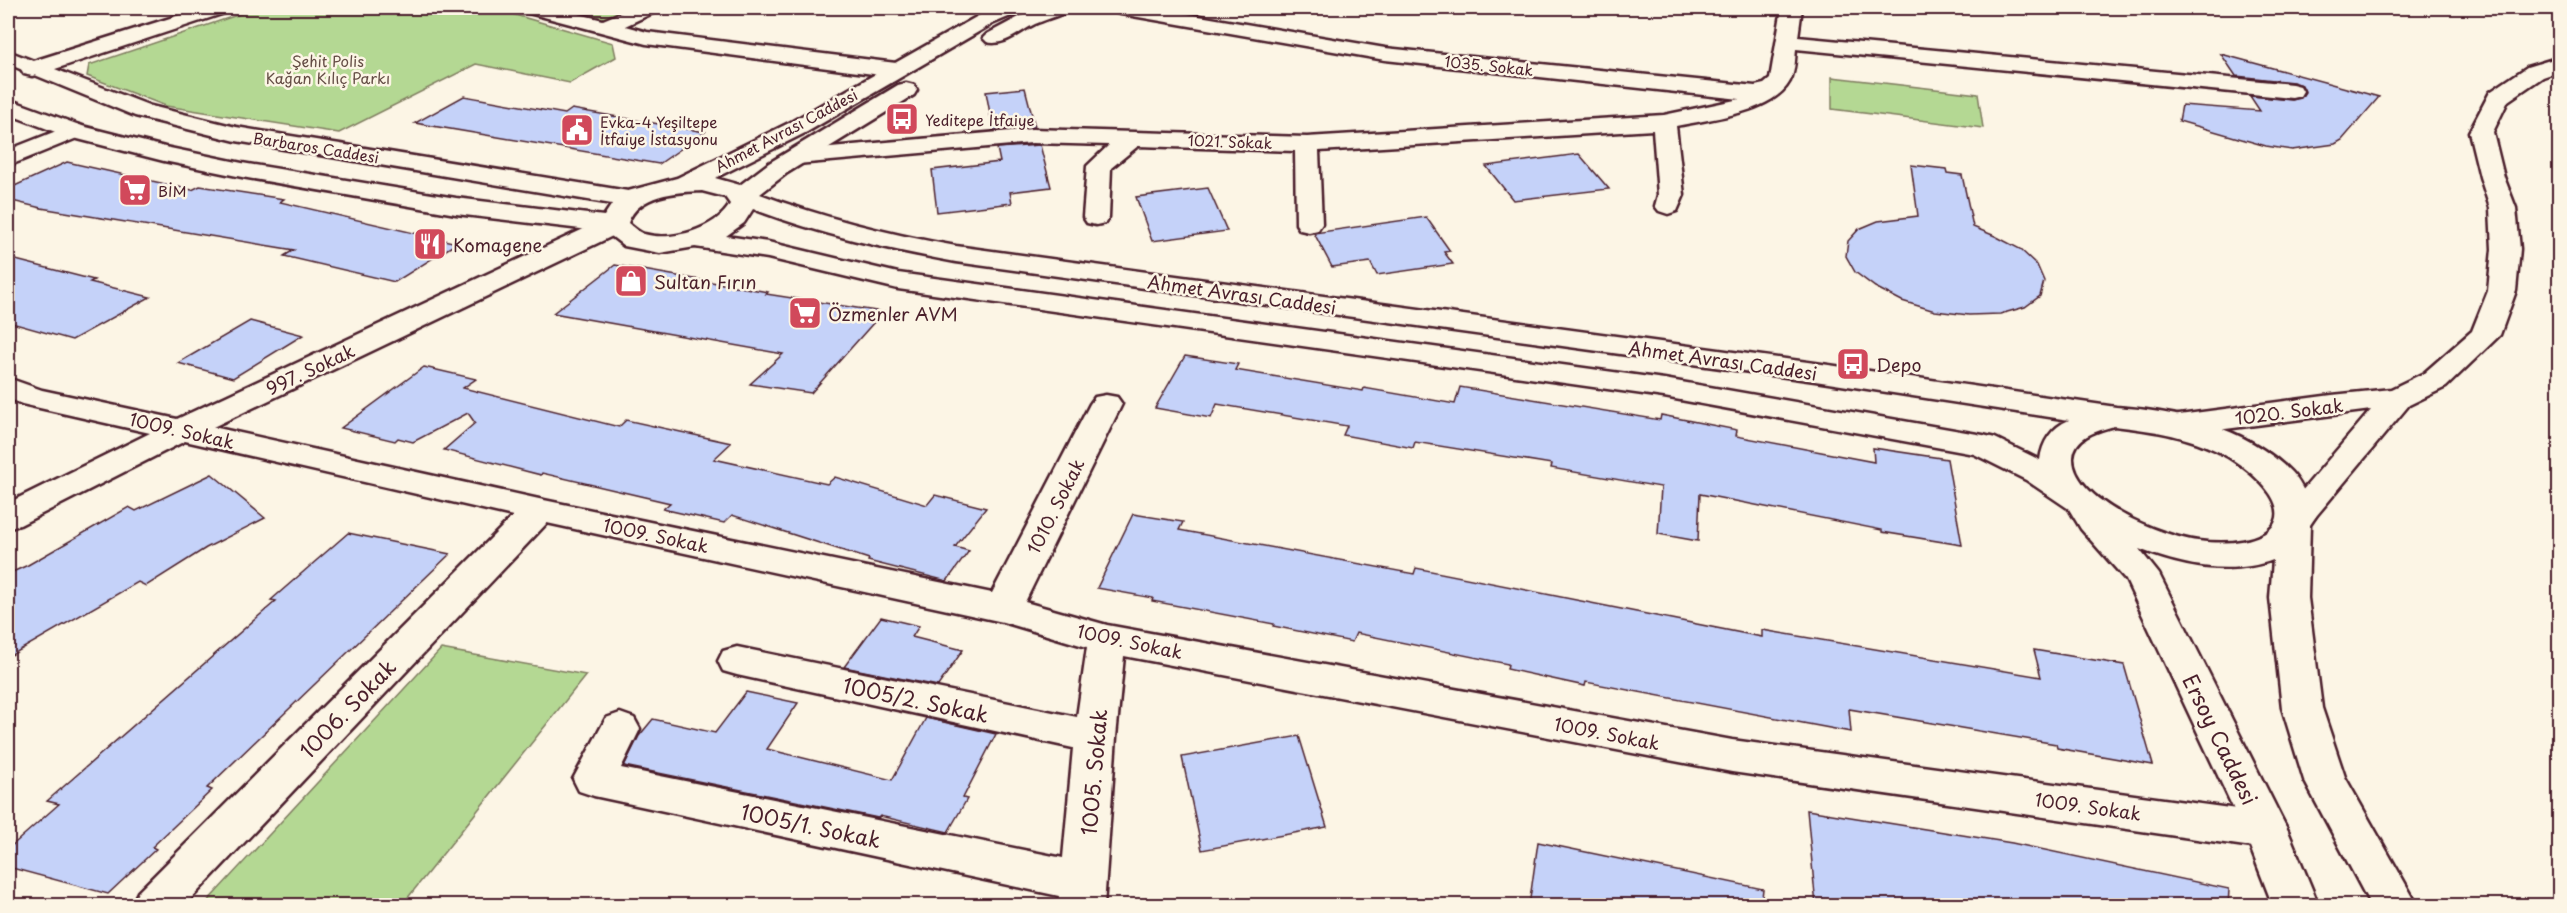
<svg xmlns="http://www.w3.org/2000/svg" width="2567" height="913" viewBox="0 0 2567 913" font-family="'Playpen Sans',sans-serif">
  <rect width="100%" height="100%" fill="#fcf5e5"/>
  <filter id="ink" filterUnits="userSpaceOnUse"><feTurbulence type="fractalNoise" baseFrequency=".0167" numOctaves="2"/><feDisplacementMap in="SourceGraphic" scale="12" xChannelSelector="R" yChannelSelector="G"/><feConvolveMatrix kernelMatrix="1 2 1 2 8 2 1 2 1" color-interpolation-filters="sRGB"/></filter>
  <g filter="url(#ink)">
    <!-- green -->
    <g fill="#b4d893" stroke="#7f7c5f" stroke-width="1.5">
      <polygon points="258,8 491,8 613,43 616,57 570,83 476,64 339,133 166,106 87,76 89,65"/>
      <polygon points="563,8 634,8 608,20"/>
      <polygon points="1832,77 1978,94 1983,128 1832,109"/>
      <polygon points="441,649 586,675 402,905 204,905"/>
    </g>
    <!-- building -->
    <g fill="#c5d2f9" stroke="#4a1f2b" stroke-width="1.5">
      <polygon points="2221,54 2379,97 2342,140 2335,144 2292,150 2266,146 2179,121 2182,105 2260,111 2250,96 2292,100 2301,98 2305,92 2302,85 2293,82 2236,76"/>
      <polygon points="1025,88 1035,127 993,130 986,92"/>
      <polygon points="464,96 565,114 572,109 705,132 659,164 415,123"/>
      <polygon points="1040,145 1051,187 1010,192 1012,203 937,212 932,170 1000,162 997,148"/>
      <polygon points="1579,154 1609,189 1513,200 1486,166"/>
      <polygon points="67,162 192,190 200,186 284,199 280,202 457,243 395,282 284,256 294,250 41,208 8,200 8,189"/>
      <polygon points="1911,165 1946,169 1947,173 1962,175 1973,227 1995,236 2020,249 2037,265 2044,281 2040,296 2025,307 2000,314 1969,315 1935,311 1902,301 1875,287 1855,272 1846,256 1848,241 1859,229 1878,221 1918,216"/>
      <polygon points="1208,188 1227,231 1152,241 1136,197"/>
      <polygon points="1426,217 1450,251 1444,252 1453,264 1377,275 1370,262 1332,267 1314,233"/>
      <polygon points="8,258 94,280 90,282 150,297 72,340 8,322"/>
      <polygon points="615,265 768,292 766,294 883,312 811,393 750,384 783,354 553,313"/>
      <polygon points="250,321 303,335 233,378 178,363"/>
      <polygon points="1185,356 1238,364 1235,370 1363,391 1364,388 1455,404 1460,387 1660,420 1661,415 1737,430 1736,436 1874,462 1873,448 1947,459 1962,545 1882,532 1882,530 1700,494 1698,541 1658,534 1661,487 1551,468 1552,464 1415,442 1413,448 1343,435 1347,426 1217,404 1211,418 1155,408"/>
      <polygon points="424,367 476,379 463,388 619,427 626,420 731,443 714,459 827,484 835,477 927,505 935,495 986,508 955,547 969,551 947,581 868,561 869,559 732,515 724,523 663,509 670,503 542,473 541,475 444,450 475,423 468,413 413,442 398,438 395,441 341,428"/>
      <polygon points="212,474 265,518 206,548 146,586 138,582 8,657 8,574 28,565 129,507 136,511"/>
      <polygon points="1133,514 1183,522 1179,530 1414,574 1416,568 1762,637 1762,630 2041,677 2034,650 2124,665 2153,765 2057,748 2056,744 1849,709 1851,732 1586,682 1585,686 1507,669 1508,664 1356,633 1352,642 1273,626 1274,624 1152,601 1153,598 1097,588"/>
      <polygon points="348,533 450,554 207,788 212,790 152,847 156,849 108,894 8,867 8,849 59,804 47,801 276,601 271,600"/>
      <polygon points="881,617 919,626 912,637 963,650 938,686 844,667"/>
      <polygon points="746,692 798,703 767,749 892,780 926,718 996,734 963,798 967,799 948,832 880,816 878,818 624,766 639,736 653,719 715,733"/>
      <polygon points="1299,736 1327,827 1202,850 1182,757"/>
      <polygon points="1807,810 2012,843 2229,889 2228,906 1816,906"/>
      <polygon points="1538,842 1763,889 1761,906 1529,906"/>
    </g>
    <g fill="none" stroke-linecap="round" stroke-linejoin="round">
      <defs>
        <g id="minor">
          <polygon points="202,8 231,8 228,12 40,74 32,76 24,74 21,69 24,64"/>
          <polygon points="522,8 554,8 603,20 632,8 658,8 655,12 625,26 647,32 896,63 904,65 907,70 904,75 896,77 646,44 525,12"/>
          <path d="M 1111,8 L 1153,8 L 1385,48 L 1755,86 L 1764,84 L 1770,79 L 1782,8 L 1802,8 L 1798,37 L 2292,84 L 2300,86 L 2303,91 L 2300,96 L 2292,98 L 1796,49 C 1795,59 1795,73 1790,81 C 1773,113 1710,119 1676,126 L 1684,195 L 1677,211 L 1668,214 L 1659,211 L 1655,206 L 1658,195 L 1653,130 L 1319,151 L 1322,224 L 1318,230 L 1309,232 L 1300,230 L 1296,224 L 1295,151 L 1138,146 L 1111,168 L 1109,217 L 1105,223 L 1096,225 L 1087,223 L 1083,217 L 1087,166 L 1109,145 L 1032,143 L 797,164 L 788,162 L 785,157 L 788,152 L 797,150 L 1032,129 L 1307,137 L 1664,115 L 1740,99 L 1385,60 L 1121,14 L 1114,12 Z"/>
          <polygon points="2560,57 2560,71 2543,77 2508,101 2493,132 2504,177 2516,208 2520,249 2516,291 2500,335 2446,387 2409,405 2312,521 2300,524 2288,521 2283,513 2371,410 2179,435 2168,432 2163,425 2168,418 2179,415 2332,395 2391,389 2424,373 2472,331 2488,291 2492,249 2490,208 2480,177 2469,132 2490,92 2527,67"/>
          <polygon points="74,124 82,126 86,131 82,136 8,166 8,150"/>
          <polygon points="614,217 623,219 627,225 623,231 213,427 539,499 992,593 1090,404 1095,397 1106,395 1117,397 1122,404 1025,602 1107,625 1732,740 2266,813 2281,818 2288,831 2281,844 2266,849 1732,772 1124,656 1116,737 1104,906 1058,906 1059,896 594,796 579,791 573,779 606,718 620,713 634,718 640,729 621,768 1063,858 1073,748 737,675 723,671 718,661 723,651 737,647 1077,717 1087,647 1003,622 547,523 184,906 131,906 138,892 513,516 185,441 20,525 8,529 8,503 150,433 22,404 8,398 8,378 42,390 177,419 605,219"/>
        </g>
        <g id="secondary">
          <path d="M 997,8 L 1023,8 L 1020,12 L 992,24 L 807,132 L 715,178 L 740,185 L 769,163 L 898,85 L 906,83 L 914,85 L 917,90 L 914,95 L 787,173 L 760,194 C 824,218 888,234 956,246 L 1815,363 L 2116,407 C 2177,411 2246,427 2291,472 C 2303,484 2308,502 2316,516 L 2310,525 L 2308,598 L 2322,708 L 2345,777 L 2418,906 L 2371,906 L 2304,780 L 2282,708 L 2270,598 L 2273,560 C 2230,576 2180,565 2139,549 L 2159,574 L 2288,831 L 2319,906 L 2273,906 L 2244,831 L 2126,580 L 2081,529 L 2069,509 L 2026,480 L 1974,454 L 1664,397 L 898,289 L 768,258 L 695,247 L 660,253 L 624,246 L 606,232 L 456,214 L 242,177 L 164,161 L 66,136 L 8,114 L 8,99 L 82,126 L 165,147 L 242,163 L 456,198 L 604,216 L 612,204 L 236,141 L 135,116 L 8,64 L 8,51 L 151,106 L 236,127 L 628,191 L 677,178 L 791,122 L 978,16 ZM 702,191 L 725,197 L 730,204 C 716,229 671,242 644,234 C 638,232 633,227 628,223 C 638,194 676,192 702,191 ZM 753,209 C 819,234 886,249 956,262 L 1815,381 L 2069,420 C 2052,427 2042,442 2040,460 L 1995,438 L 1983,435 L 1664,379 L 898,273 L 768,242 L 726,236 L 744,223 ZM 2114,426 C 2159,431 2204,438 2242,466 C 2313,520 2266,550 2198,541 C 2163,537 2071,500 2073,457 C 2075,436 2097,431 2114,426 Z"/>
          <path d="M 1043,8 L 1070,8 L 1067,12 C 1057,16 1045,20 1035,24 C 1020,31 1004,47 987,42 L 983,38 L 987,34 L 1021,16 Z"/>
        </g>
      </defs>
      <!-- minor casing -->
      <use href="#minor" stroke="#4a1f2b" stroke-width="5"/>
      <!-- secondary casing -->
      <use href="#secondary" stroke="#4a1f2b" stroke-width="5"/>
      <!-- minor -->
      <use href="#minor" fill="#fcf5e5" fill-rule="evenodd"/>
      <!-- secondary -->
      <use href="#secondary" fill="#fcf5e5" fill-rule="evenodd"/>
    </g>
  </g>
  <!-- icons -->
  <defs>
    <symbol id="bus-square" viewBox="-11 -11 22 22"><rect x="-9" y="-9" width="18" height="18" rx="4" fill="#d1495b" stroke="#fcf5e5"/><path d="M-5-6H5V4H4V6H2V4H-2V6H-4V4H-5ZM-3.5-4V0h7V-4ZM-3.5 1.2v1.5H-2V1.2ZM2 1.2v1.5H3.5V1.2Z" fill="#fff"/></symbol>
    <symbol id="civic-square" viewBox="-11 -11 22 22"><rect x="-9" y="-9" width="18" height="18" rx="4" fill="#d1495b" stroke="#fcf5e5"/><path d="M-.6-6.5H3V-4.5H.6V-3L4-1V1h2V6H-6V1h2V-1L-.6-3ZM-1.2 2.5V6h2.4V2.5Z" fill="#fff"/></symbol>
    <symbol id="supermarket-square" viewBox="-11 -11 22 22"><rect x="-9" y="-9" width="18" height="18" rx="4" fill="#d1495b" stroke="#fcf5e5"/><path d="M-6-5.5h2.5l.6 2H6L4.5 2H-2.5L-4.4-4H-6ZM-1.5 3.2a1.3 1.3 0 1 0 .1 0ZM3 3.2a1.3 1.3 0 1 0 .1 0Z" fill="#fff"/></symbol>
    <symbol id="restaurant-square" viewBox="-11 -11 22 22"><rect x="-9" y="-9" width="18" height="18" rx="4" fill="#d1495b" stroke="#fcf5e5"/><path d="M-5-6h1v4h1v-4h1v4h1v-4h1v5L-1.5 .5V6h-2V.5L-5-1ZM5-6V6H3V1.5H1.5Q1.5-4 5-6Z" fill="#fff"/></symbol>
    <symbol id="shop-square" viewBox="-11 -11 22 22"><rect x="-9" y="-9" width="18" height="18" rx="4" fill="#d1495b" stroke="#fcf5e5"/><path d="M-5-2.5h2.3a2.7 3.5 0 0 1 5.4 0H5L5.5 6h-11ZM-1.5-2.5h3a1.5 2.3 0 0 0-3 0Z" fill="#fff"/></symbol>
  </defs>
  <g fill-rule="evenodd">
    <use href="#bus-square" x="883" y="100" width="38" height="38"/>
    <use href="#civic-square" x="558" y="111" width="38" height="38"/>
    <use href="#supermarket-square" x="116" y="171" width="38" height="38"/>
    <use href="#restaurant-square" x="411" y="225" width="38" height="38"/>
    <use href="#shop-square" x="612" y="262" width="38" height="38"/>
    <use href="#supermarket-square" x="786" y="294" width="38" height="38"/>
    <use href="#bus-square" x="1834" y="345" width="38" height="38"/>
  </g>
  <g text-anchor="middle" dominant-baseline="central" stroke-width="5" stroke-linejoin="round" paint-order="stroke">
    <!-- far-park labels -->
    <g font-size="15" fill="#644d45" stroke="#fcf5e5">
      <text x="328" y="60">Şehit Polis<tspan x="328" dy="17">Kağan Kılıç Parkı</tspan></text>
    </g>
    <!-- far-street labels -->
    <g font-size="15" fill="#4a1f2b" stroke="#fcf5e5">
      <text transform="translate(1489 65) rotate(6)">1035. Sokak</text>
      <text transform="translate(786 130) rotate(-28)">Ahmet Avrası Caddesi</text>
      <text transform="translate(1230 141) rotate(2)">1021. Sokak</text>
      <text transform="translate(316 147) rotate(9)">Barbaros Caddesi</text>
    </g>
    <!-- far-poi labels -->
    <g font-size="15" fill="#4a1f2b" stroke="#fcf5e5" text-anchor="start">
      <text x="925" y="119">Yeditepe İtfaiye</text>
      <text x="600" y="121">Evka-4 Yeşiltepe<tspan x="600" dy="17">İtfaiye İstasyonu</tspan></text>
      <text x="158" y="190">BİM</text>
    </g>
    <!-- poi labels -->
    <g font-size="18" fill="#4a1f2b" stroke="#fcf5e5" text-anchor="start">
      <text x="453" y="244">Komagene</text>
      <text x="654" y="281">Sultan Fırın</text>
      <text x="828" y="313">Özmenler AVM</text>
      <text x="1876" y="364">Depo</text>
    </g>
    <!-- street labels -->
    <g font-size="18" fill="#4a1f2b" stroke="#fcf5e5">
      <text transform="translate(1242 294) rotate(8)">Ahmet Avrası Caddesi</text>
      <text transform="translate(1723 360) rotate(8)">Ahmet Avrası Caddesi</text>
      <text transform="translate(310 369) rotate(-25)">997. Sokak</text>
      <text transform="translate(2289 411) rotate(-7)">1020. Sokak</text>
      <text transform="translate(182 430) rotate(13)">1009. Sokak</text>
      <text transform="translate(1055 506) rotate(-63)">1010. Sokak</text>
      <text transform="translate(656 535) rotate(12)">1009. Sokak</text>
      <text transform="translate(1130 641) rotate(12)">1009. Sokak</text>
      <text transform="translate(1607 733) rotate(11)">1009. Sokak</text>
      <text transform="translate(2088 806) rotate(8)">1009. Sokak</text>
    </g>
    <!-- near-street labels -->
    <g font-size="21" fill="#4a1f2b" stroke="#fcf5e5">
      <text transform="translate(916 699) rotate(12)">1005/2. Sokak</text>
      <text transform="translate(347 708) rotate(-46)">1006. Sokak</text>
      <text transform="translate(2221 739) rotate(64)">Ersoy Caddesi</text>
      <text transform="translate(1093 772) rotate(-85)">1005. Sokak</text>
      <text transform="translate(811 825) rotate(12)">1005/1. Sokak</text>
    </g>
  </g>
  <!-- margin -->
  <rect width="2567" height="913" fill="none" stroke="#fcf5e5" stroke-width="30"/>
  <rect x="15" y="15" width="2537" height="883" fill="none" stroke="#4a1f2b" stroke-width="2" filter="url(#ink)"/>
</svg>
